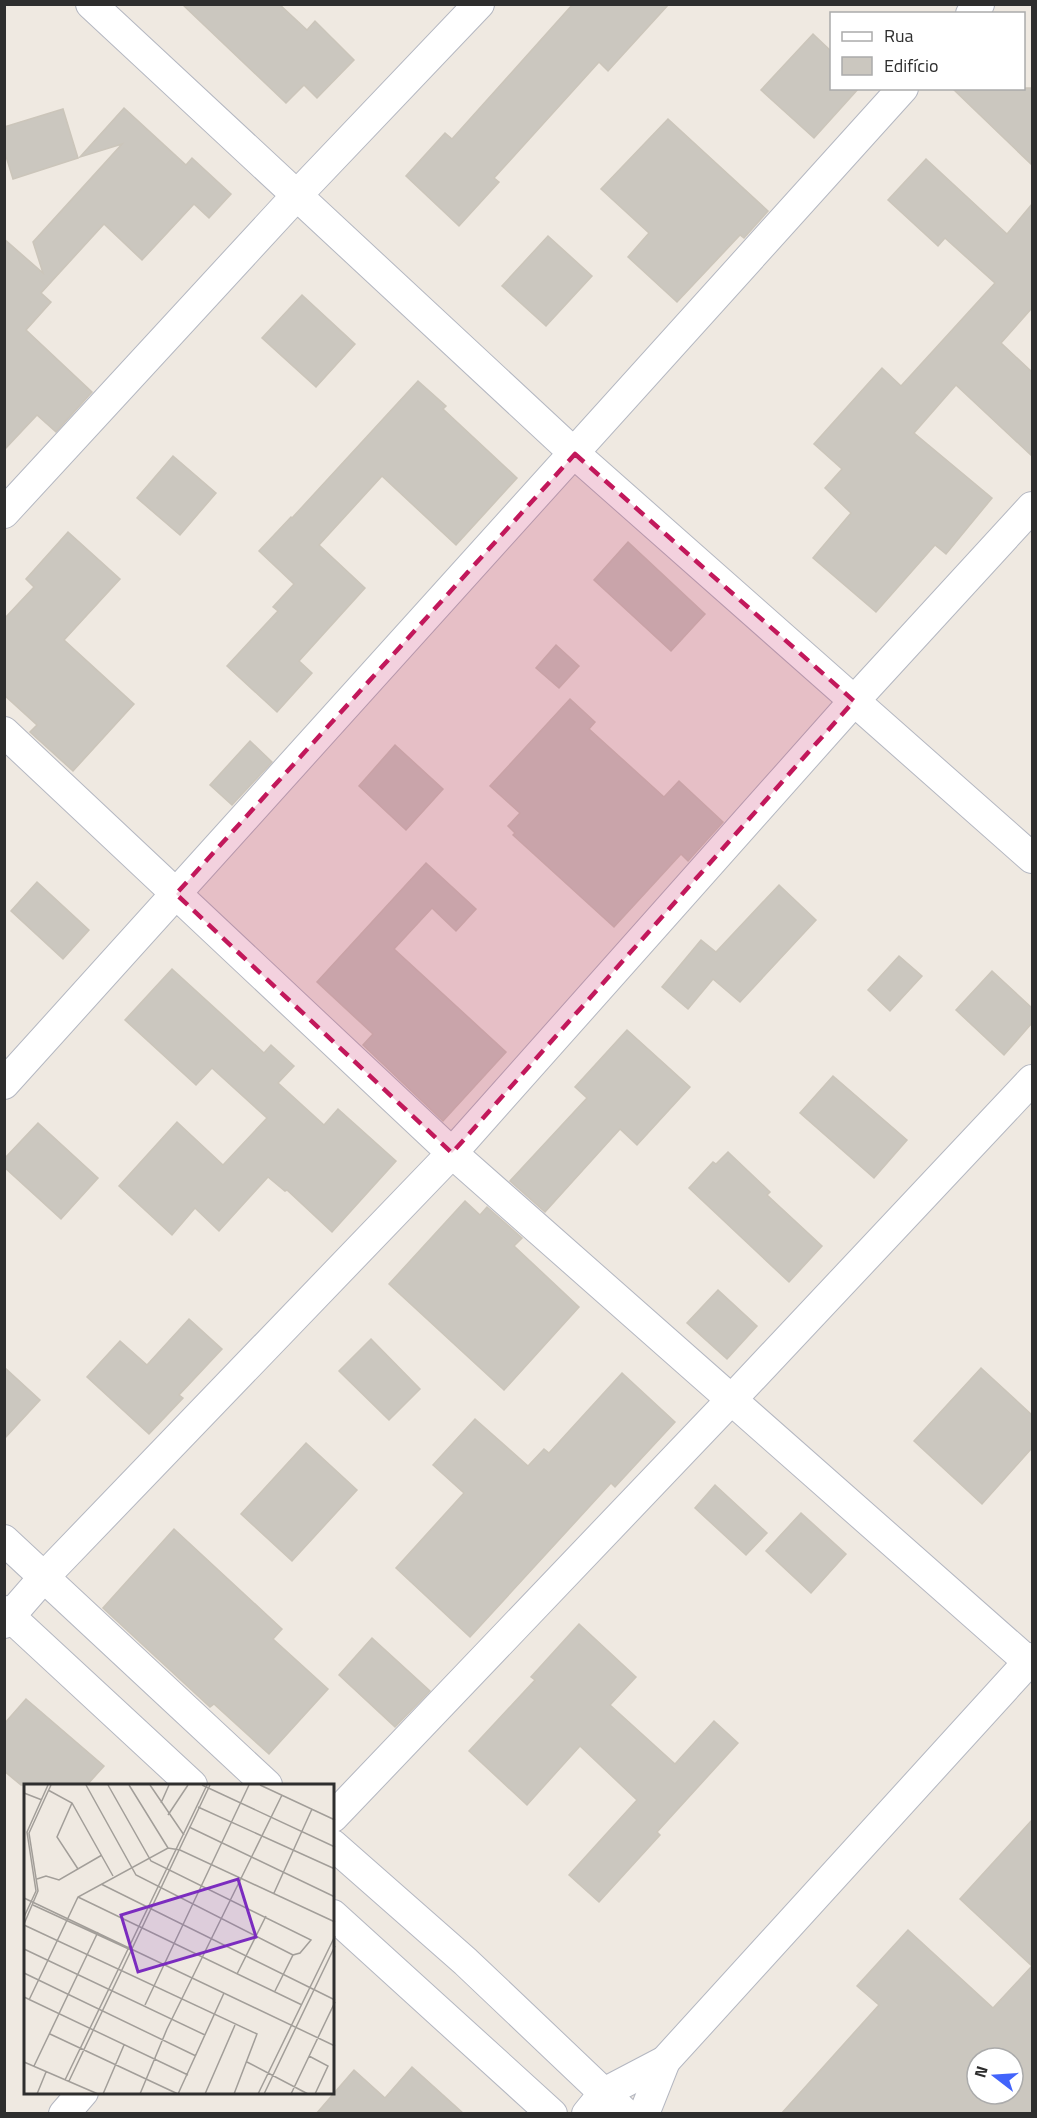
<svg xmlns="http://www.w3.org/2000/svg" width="1037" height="2118" viewBox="0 0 1037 2118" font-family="'Titillium Web',sans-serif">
  <rect width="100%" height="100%" fill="#efe9e1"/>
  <!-- building -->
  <g fill="#cbc7bf" stroke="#cbc5ba" stroke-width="1.5" fill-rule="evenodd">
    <polygon points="182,4 279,4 307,30 315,21 354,60 317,98 304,85 286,103"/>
    <polygon points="573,4 669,4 608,71 599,62 494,178 499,182 459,226 406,176 445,133 452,139"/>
    <polygon points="813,34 831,51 831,88 859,88 814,138 761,90"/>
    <polygon points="952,88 1032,88 1032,165"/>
    <polygon points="124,108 186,165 192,158 231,194 209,218 194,204 142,260 104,224 41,293 51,302 26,330 92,392 56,432 37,415 4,450 4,239 43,273 33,242 122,144 80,157"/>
    <polygon points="63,109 78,158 13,179 4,150 4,127"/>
    <polygon points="668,119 768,211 744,238 740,235 677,302 628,257 649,233 601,189"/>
    <polygon points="926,159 1007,234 1032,204 1032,308 1001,343 1032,372 1032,456 956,385 914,433 992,498 946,554 935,545 876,612 813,558 851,513 825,488 842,469 814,444 882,368 901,386 995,283 945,238 938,246 888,200"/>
    <polygon points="548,236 592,276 546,326 502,286"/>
    <polygon points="302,295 355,344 316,387 262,338"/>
    <polygon points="418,381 446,406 443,409 517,478 456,545 382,476 319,545 365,588 299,661 312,673 277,712 227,666 278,611 273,607 294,584 259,551 291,517 292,518"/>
    <polygon points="173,456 216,493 180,535 137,498"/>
    <polygon points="68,532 120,579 64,640 134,704 73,771 30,732 37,725 4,695 4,619 34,587 26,579"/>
    <polygon points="628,542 705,614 671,651 594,580"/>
    <polygon points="556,645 579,666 559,688 536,668"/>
    <polygon points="570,699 595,722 589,729 664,797 679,781 723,822 688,861 681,854 614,927 513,835 515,833 508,826 520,813 490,786"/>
    <polygon points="250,741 272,762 232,805 210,785"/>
    <polygon points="395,745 443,789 406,830 359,786"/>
    <polygon points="426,863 476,909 456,931 432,908 394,949 506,1052 443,1121 363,1045 373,1034 317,982"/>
    <polygon points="37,882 89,930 63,959 11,911"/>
    <polygon points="779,885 816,920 740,1002 713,979 688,1009 662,987 701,940 716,952"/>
    <polygon points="899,956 922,976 890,1011 868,990"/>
    <polygon points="172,969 264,1053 271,1045 294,1066 278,1083 324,1125 338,1109 396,1161 332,1232 287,1190 285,1191 268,1177 219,1231 195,1208 172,1235 119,1186 177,1122 223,1165 267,1118 212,1068 196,1085 125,1020"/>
    <polygon points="992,971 1032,1008 1032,1023 1004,1055 956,1010"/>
    <polygon points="627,1030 690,1087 637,1145 620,1129 545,1212 510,1181 587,1098 575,1087"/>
    <polygon points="833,1076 907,1140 874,1178 800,1113"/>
    <polygon points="38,1123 98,1178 61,1219 4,1167 4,1159"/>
    <polygon points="728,1152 770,1192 767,1195 822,1246 789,1282 689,1188 713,1162 716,1164"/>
    <polygon points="465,1201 480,1215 487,1207 522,1238 514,1246 579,1307 504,1390 389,1284"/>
    <polygon points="718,1290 757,1326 727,1359 687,1323"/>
    <polygon points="189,1319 222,1349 179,1395 183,1398 149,1434 87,1377 120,1341 147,1365"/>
    <polygon points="371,1339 420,1389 389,1420 339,1371"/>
    <polygon points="4,1367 40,1400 4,1439"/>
    <polygon points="981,1368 1032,1415 1032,1448 982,1504 914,1441"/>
    <polygon points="622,1373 675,1422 615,1487 611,1483 470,1637 396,1568 464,1493 433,1465 475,1419 528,1466 544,1449 549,1453"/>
    <polygon points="306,1443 357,1490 292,1561 241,1514"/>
    <polygon points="715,1485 767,1533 746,1555 695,1508"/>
    <polygon points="801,1513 846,1554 811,1593 766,1551"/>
    <polygon points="174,1529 282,1629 273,1639 328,1689 269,1754 214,1704 210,1707 103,1608"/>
    <polygon points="579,1624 636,1677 610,1705 675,1764 714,1721 738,1743 657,1832 660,1835 599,1902 569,1875 637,1800 580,1746 527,1805 469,1751 535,1680 531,1677"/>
    <polygon points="372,1638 430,1691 395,1727 339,1675"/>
    <polygon points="26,1699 104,1766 87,1785 21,1785 4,1771 4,1724"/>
    <polygon points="1032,1820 1032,1966 960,1899"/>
    <path d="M 908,1930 L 993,2008 L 1032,1966 L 1032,2114 L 781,2114 L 879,2005 L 857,1986 ZM 977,2058 L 1013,2058 L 1013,2094 L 977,2094 Z"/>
    <polygon points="412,2067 464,2114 316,2114 354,2070 385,2098"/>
  </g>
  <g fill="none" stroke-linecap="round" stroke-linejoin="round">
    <defs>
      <g id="minor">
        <polyline points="91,4 575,454 1032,858"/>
        <polyline points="971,14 979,4"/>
        <polyline points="4,513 298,194 479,4"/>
        <polyline points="4,732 452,1153 1032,1665"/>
        <polyline points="4,1084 903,88"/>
        <polyline points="4,1540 267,1785"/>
        <polyline points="4,1611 192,1785"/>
        <polyline points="4,1623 44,1577 452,1153 854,701 1032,507"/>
        <polyline points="333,1817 732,1399 1032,1080"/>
        <polyline points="333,1845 466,1962 626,2114"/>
        <polyline points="333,1915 552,2114"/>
        <polyline points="64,2114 83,2092"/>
        <polyline points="587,2114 604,2093 665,2061 1032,1658"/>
        <polyline points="644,2114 665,2061"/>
      </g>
    </defs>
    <!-- minor casing -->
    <use href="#minor" stroke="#b4b7c1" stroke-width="32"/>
    <!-- minor -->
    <use href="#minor" stroke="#fff" stroke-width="30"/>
  </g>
  <!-- marked area -->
  <path fill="#c2185b" fill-opacity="0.2" stroke="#c2185b" stroke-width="4.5" stroke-dasharray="12 8" stroke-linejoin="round" d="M 575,454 L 854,701 L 452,1153 L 176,894 Z"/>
  <!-- overview -->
  <g transform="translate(24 1784)">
    <rect width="310" height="310" fill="#efe9e1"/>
    <path fill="none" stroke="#a29e99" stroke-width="1.5" d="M 62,1 L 112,91 L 269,171M 84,1 L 127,77 L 287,156 L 276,169 L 269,171 L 251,207M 105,1 L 144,64M 126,1 L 160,51M 178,1 L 311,63M 236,1 L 311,36M 24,6 L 48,19 L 89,92M 0,9 L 18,16M 48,19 L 33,53 L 54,85M 137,19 L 145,1M 174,23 L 311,85M 144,31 L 164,1M 165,43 L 311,113M 13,95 L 22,92 L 35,96 L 78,71M 77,100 L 311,216M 250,109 L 288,25M 54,113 L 278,221M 0,114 L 311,262M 9,121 L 107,166M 0,133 L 12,107 L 3,48 L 24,1M 0,140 L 14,107 L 5,49 L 27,1M 0,141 L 233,250 L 210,310M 0,165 L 181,251M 0,189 L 172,272M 213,190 L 242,132M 0,213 L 164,291M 5,216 L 54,113 L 144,64 L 156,66 L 311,138M 121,221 L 225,1M 26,250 L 154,310M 285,272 L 304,282 L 291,310M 0,278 L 74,310M 223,278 L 284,310M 10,282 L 74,148M 41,296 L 183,1M 45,297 L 186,1M 13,310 L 22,288M 79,310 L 100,261M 116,310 L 143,245 L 258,11M 154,310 L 200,209M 181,310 L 211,241M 234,310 L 311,152M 240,310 L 311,162M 267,310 L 311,218"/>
    <path fill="#7b2cbf" fill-opacity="0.15" stroke="#7b2cbf" stroke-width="3" d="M 214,95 L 232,153 L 114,188 L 97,131 Z"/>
    <rect width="310" height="310" fill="none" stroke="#2e2e2e" stroke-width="3"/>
  </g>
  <!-- border -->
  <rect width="1037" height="2118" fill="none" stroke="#2e2e2e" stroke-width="12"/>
  <!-- legend -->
  <rect x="830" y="12" width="195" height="78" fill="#ffffff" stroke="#ababab" stroke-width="1.5"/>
  <rect x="842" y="32" width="30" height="9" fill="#ffffff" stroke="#ababab" stroke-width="1.5"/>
  <text x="884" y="42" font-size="18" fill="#2e2e2e">Rua</text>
  <rect x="842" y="57" width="30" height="18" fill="#cbc7bf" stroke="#ababab" stroke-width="1.5"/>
  <text x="884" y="72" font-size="18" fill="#2e2e2e">Edifício</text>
  <!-- north arrow -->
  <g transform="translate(995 2076) rotate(287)"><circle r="28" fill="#ffffff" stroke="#ababab" stroke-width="1.5"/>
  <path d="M0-4.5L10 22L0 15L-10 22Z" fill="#4264fb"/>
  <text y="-9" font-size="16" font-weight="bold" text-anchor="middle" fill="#2e2e2e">N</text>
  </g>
</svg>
